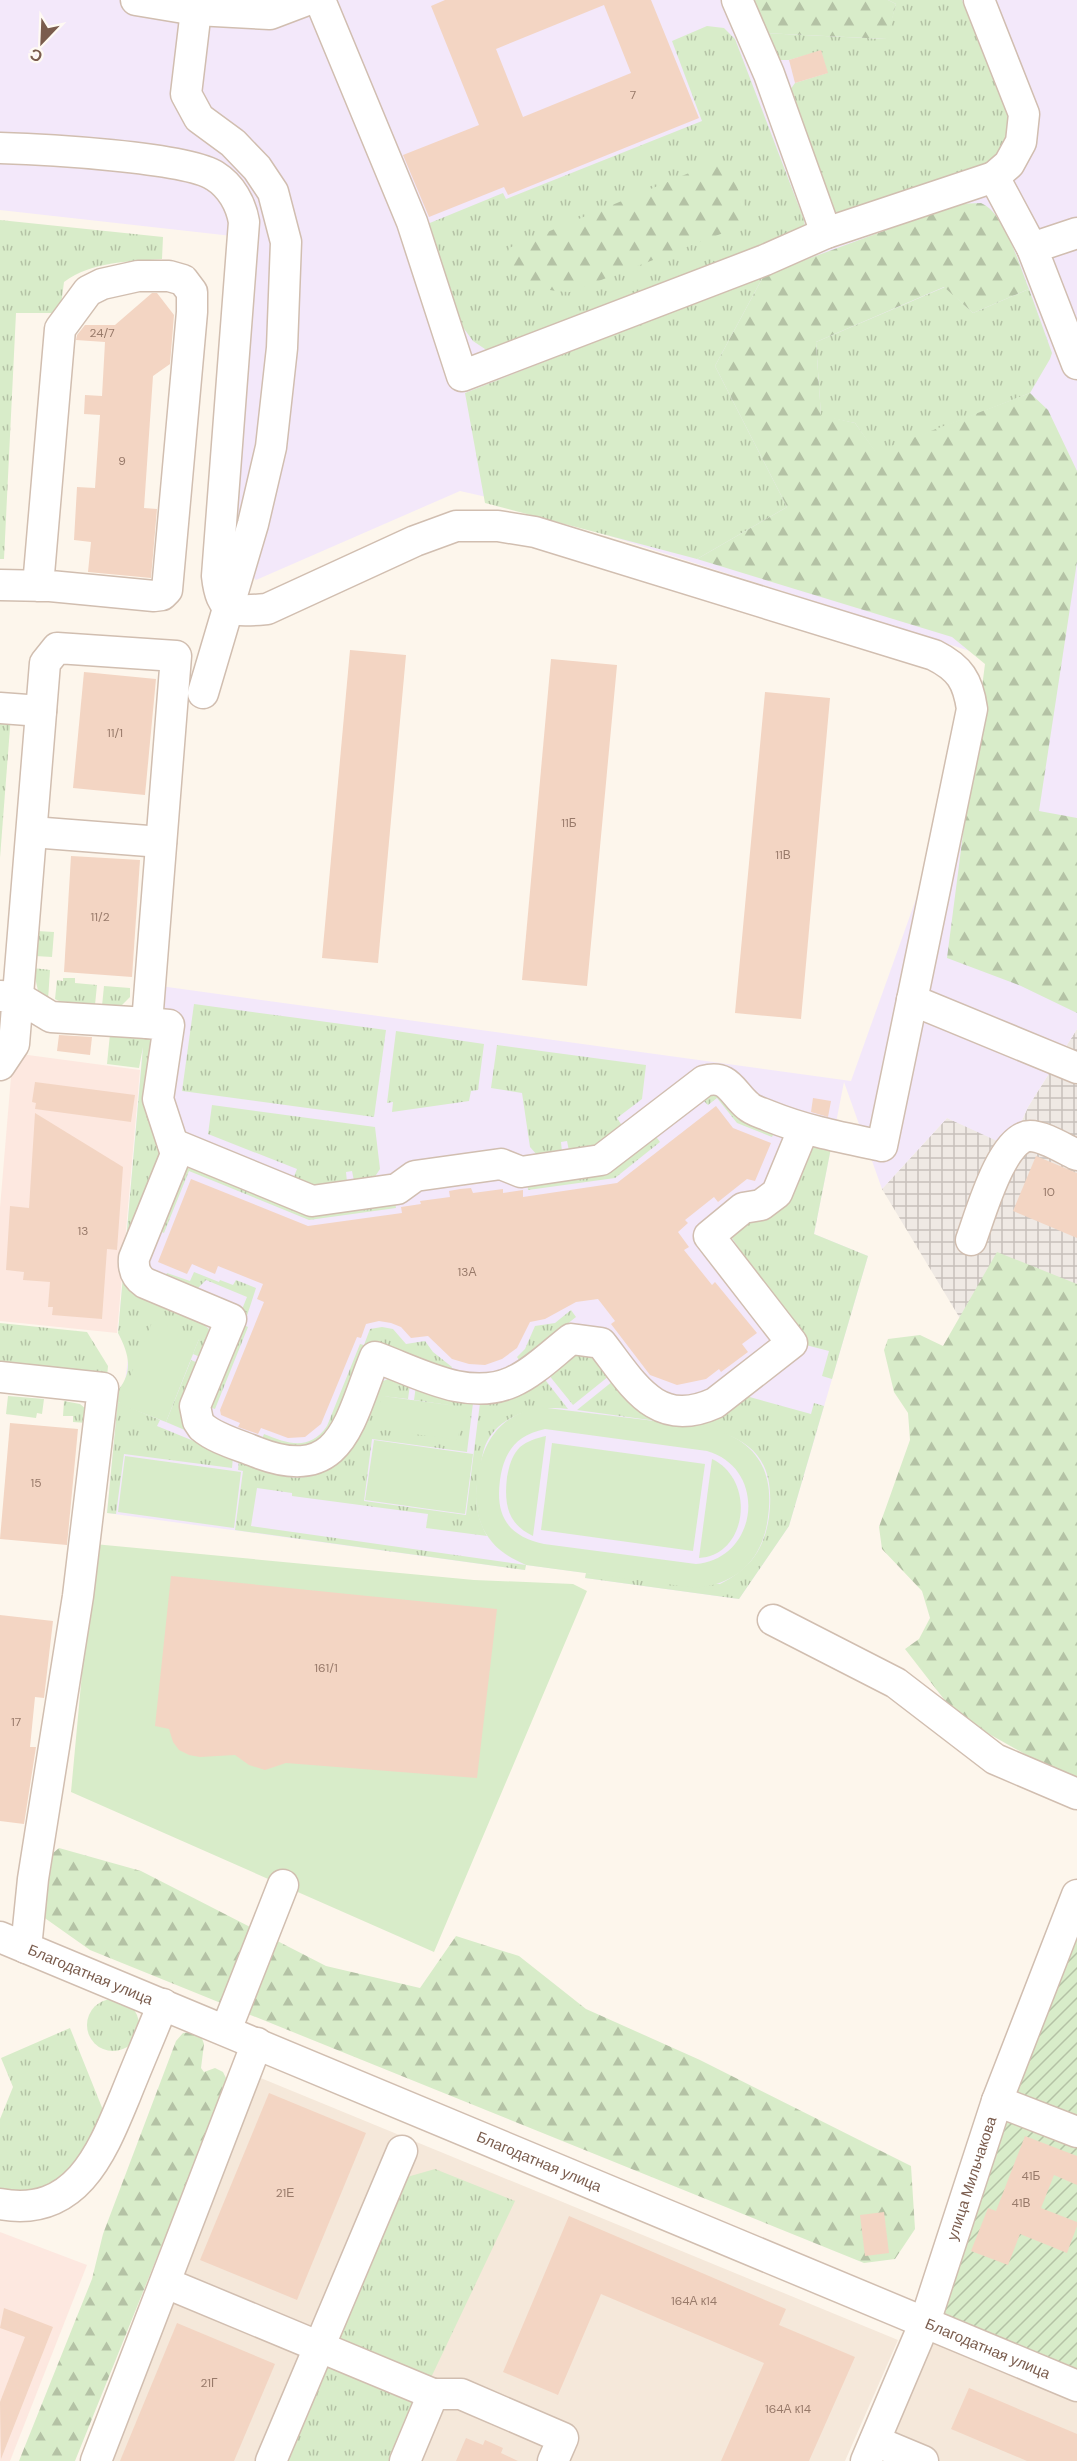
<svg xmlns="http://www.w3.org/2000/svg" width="1077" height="2461" viewBox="0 0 1077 2461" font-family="'DM Sans',sans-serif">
  <defs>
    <pattern id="industrial-grid" width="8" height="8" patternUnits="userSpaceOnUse" patternTransform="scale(1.5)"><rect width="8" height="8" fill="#efe9e4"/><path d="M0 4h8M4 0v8" fill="none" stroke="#c7c0bb"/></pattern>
    <pattern id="grass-tufts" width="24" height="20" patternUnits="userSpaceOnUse" patternTransform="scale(1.5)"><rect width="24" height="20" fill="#d8ecc9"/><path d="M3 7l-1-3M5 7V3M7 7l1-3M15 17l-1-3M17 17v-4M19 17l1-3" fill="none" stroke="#b4c2a5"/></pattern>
    <pattern id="forest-firs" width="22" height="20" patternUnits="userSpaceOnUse" patternTransform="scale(1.5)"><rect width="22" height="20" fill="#d8ecc9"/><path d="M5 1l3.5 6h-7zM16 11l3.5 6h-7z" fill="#b4c2a5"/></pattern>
    <pattern id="garden-furrows" width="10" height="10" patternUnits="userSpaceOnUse" patternTransform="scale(1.5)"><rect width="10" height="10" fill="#d8ecc9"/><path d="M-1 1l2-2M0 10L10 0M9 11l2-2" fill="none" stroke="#b4c2a5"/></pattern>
  </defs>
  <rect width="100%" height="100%" fill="#fdf6ec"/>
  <!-- residential -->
  <g fill="#f5e8da">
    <polygon points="239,2069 898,2340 845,2461 83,2461"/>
    <polygon points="929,2338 1077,2399 1077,2461 877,2461"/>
  </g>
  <!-- commercial -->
  <g fill="#fde8e0">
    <polygon points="13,1053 140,1070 117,1333 0,1321 0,1208"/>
    <polygon points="0,2232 87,2265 10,2461 0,2461"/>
  </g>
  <!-- industrial -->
  <polygon fill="url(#industrial-grid)" points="1077,1029 1077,1416 976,1345 882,1189 947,1118 1011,1146 1028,1107"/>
  <!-- education -->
  <polygon fill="#f3e8fa" points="0,0 1077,0 1077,1029 1028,1107 1010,1147 947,1118 882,1189 844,1082 814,1234 868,1256 789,1526 739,1599 585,1578 586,1573 526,1565 525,1570 107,1513 119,1389 125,1381 129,1352 118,1333 144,1031 153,985 851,1081 1001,661 491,498 460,491 256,580 224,553 250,238 0,210"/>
  <!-- grass -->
  <g fill="url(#grass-tufts)">
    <path d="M 888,0 L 962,0 C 974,28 1015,107 1008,134 C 1004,147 993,159 982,166 L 834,219 L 785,97 L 795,83 L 827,73 L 821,51 L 789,60 L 773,60 L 763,33 L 886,39 L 896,4 Z"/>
    <polygon points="707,26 724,28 735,39 804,220 806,232 488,351 473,341 462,326 420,227 503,193 506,199 702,121 672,41"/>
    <path d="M 0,220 L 163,237 L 162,259 C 127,262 93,261 64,282 L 60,313 L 16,313 L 4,559 L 0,559 Z"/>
    <polygon points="764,275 715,366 787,507 697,559 485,503 465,393"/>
    <polygon points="945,287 973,313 1029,289 1052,353 1050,359 1030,393 876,453 855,423 821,416 816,342"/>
    <polygon points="0,715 11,715 0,858"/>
    <polygon points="37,931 54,932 52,957 35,956"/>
    <polygon points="33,968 50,970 48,1000 38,991"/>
    <polygon points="63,978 75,978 75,983 97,985 95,1005 61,1002 55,999 57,980 63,981"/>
    <polygon points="104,986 130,988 130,997 121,1006 102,1006"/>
    <polygon points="194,1004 386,1030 374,1117 182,1091"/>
    <polygon points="396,1031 484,1044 478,1090 471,1091 469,1101 392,1112 393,1102 387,1103"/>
    <path d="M 110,1034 L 154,1034 L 160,1153 L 127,1256 L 209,1329 L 200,1357 L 193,1354 L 199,1339 L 119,1403 L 160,1420 L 157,1426 L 233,1457 L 232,1468 L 124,1454 L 116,1514 L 107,1513 L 119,1389 C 134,1370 128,1352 118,1333 L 143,1047 L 139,1068 L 107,1064 Z"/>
    <polygon points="497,1045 646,1065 642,1099 617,1118 623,1127 598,1146 569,1151 567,1141 561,1142 562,1152 537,1155 530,1147 522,1093 491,1088"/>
    <polygon points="715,1093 774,1133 772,1137 737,1123 717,1098 708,1105 703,1100"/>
    <polygon points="212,1105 375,1127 380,1169 374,1178 354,1181 352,1171 346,1172 347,1182 316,1186 293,1179 297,1169 208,1134"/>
    <polygon points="651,1130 660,1142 615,1178 528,1190 527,1178"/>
    <polygon points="832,1143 814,1234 868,1256 832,1379 822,1376 829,1351 802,1344 732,1238 806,1144"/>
    <polygon points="184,1163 308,1207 394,1196 396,1208 309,1220 189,1171 164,1233 153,1228"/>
    <polygon points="194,1272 219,1282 220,1280 233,1285 236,1280 256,1288 244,1325 248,1327 215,1409 203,1405 247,1297 206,1280 197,1289 165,1276 167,1273 190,1281"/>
    <polygon points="571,1310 576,1317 547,1340 523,1366 517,1357 525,1349 535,1326 555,1323"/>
    <polygon points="0,1323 87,1332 108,1366 107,1377 0,1367"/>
    <path d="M 382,1327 L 393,1329 L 406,1344 L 425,1341 L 433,1352 L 452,1367 L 449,1376 L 416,1356 L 375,1341 L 337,1431 L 311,1454 L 261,1441 L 264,1434 C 288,1444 310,1451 327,1426 L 360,1344 L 364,1345 L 370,1329 Z"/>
    <polygon points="578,1354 595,1358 609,1376 573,1405 548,1374"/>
    <polygon points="191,1360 198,1363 187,1431 166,1422"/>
    <path d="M 543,1377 L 568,1409 C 537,1405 498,1414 485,1446 C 482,1454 481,1465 479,1473 C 474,1497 475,1514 487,1536 L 426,1528 L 428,1514 L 292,1496 L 292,1493 L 257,1488 L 251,1526 L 526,1565 L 525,1570 L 235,1530 L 243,1471 L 238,1470 L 239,1460 C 253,1465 268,1473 283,1476 C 345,1488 362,1427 381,1382 L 390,1378 L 410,1384 L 408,1399 L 381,1396 L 462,1407 L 414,1400 L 416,1386 L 458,1401 L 473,1403 L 467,1452 L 372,1439 L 364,1501 L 466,1515 L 480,1403 L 492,1402 Z"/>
    <path d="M 618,1377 L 645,1407 L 739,1394 L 811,1414 L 814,1403 L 824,1406 L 789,1526 L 739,1599 L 585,1578 L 586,1573 L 720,1584 C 750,1569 764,1550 769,1517 C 779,1438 726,1430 664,1422 C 635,1418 606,1414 577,1410 Z"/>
    <polygon points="8,1396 44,1399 42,1414 37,1413 36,1418 6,1414"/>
    <polygon points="64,1401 80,1404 86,1409 87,1423 73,1422 73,1416 63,1416"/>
    <circle cx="113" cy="2025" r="26"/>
    <polygon points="70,2028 103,2110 85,2154 51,2185 34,2192 2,2191 0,2189 0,2119 13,2087 1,2058"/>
    <polygon points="435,2169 515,2201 428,2384 343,2346 337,2331 400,2179"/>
    <polygon points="340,2363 419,2402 393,2461 286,2461 323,2369"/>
  </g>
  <!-- forest -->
  <g fill="url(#forest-firs)">
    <polygon points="749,0 888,0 896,4 887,39 763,33"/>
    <path d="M 713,163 L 729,167 L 746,209 L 744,225 L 570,292 C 545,292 500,282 509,248 Z"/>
    <path d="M 981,203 C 1005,213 1019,265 1029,289 L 973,313 L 944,287 L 816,342 L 821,415 L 855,423 L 876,452 L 1030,393 L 1048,410 L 1077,471 L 1077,562 L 1039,811 L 1077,818 L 1077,1013 L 1021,986 L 947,958 L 985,664 L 952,637 L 697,559 L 787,507 L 715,366 L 764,275 L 957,204 Z"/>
    <polygon points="997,1252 1077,1284 1077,1780 1055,1771 957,1716 905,1649 919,1639 930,1618 922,1591 882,1549 879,1527 910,1440 908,1413 894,1392 884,1350 888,1339 920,1335 943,1346"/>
    <polygon points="59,1848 141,1871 326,1966 420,1988 456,1936 519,1956 586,2009 700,2060 911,2166 915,2229 895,2259 864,2263 90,1950 32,1909 40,1864"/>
    <polygon points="192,2032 201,2036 204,2044 201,2068 204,2072 215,2068 223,2072 226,2078 221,2098 75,2461 19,2461 92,2279 103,2234 176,2041 183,2033"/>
  </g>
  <!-- garden -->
  <polygon fill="url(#garden-furrows)" points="1077,1929 1077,2374 938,2316 1009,2097"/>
  <!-- pitch -->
  <g fill="#d8ecc9" fill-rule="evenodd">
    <polygon points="153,1320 199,1339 166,1422 119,1404"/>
    <polygon points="381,1396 462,1407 458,1440 376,1429"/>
    <path d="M 539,1407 L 704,1427 C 753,1437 775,1467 768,1517 C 763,1559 738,1584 696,1588 L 526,1565 C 513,1559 501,1553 492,1542 C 477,1524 474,1504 477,1481 C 482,1442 499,1416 539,1407 ZM 545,1429 L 707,1451 C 769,1469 758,1559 696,1564 L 544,1544 C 508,1536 495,1516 500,1480 C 504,1452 516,1435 545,1429 Z"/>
    <path d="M 546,1436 L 533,1536 C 507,1524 504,1503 507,1477 C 509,1466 512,1455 520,1447 C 527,1441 537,1438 546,1436 Z"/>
    <polygon points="374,1440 473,1454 465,1514 365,1500"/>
    <polygon points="552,1443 705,1464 693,1551 541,1530"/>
    <polygon points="125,1456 241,1472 234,1528 118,1512"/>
    <path d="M 712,1459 C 756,1480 748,1555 699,1558 Z"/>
    <polygon points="94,1544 474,1580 573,1584 587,1591 434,1952 71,1792"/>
  </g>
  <!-- building -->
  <g fill="#f3d5c3" fill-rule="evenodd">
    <path d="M 445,0 L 651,0 L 699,118 L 508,195 L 504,187 L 429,217 L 403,155 L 479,125 L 431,6 ZM 604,5 L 631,73 L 523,117 L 496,49 Z"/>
    <polygon points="821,50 828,73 795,83 789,60"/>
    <polygon points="152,293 157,293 174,315 170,364 153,376 144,508 157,509 151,578 88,572 91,542 74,540 77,487 95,488 100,415 84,414 85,395 102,396 105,342 76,340 77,335 85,325 115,325"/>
    <polygon points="350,650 406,655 378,963 322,958"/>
    <polygon points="551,659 617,665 587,986 522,980"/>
    <polygon points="84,672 156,679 145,795 73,788"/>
    <polygon points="765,692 830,698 801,1019 735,1013"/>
    <polygon points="71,856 140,860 132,977 64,972"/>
    <polygon points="59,1035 92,1037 90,1055 57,1051"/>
    <polygon points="35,1082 135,1095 131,1122 35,1109 36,1103 32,1102"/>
    <polygon points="813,1098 831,1101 828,1117 811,1112"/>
    <polygon points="716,1106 733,1128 771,1143 755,1181 747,1179 718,1202 714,1197 685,1220 688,1223 678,1232 689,1247 684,1250 712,1285 715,1282 757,1333 742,1344 748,1352 721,1372 719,1369 706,1379 677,1385 650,1375 611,1324 615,1321 598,1299 576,1302 545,1319 530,1322 517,1348 502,1359 485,1365 469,1364 452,1359 428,1336 411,1338 401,1327 391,1323 379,1321 366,1324 361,1338 357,1337 321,1424 305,1437 288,1438 261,1428 258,1434 238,1427 240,1423 221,1415 220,1410 264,1302 257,1299 263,1284 218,1266 215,1274 192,1264 187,1274 158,1262 191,1179 308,1226 402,1213 401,1207 421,1204 420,1201 450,1197 449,1191 460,1189 471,1188 473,1193 503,1189 503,1193 523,1190 523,1197 617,1183"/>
    <polygon points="35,1113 123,1167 117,1250 107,1249 102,1319 52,1315 53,1307 48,1307 50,1282 23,1280 24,1272 6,1270 10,1206 29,1208"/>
    <polygon points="1036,1156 1077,1173 1077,1238 1013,1211"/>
    <polygon points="10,1423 78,1429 67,1545 0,1539"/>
    <polygon points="171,1576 497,1609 477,1778 286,1763 265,1770 249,1765 235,1755 200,1757 189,1755 179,1750 173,1742 169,1729 155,1726"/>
    <polygon points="0,1615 53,1621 44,1698 35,1697 30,1747 36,1747 24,1824 0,1821"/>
    <polygon points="269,2093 366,2133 297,2300 200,2260"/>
    <polygon points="1025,2136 1077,2156 1077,2185 1054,2175 1041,2208 1077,2222 1077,2226 1067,2253 1020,2234 1008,2265 971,2251 988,2208 996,2211"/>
    <polygon points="884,2212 889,2253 865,2256 860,2215"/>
    <polygon points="569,2216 786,2309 779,2325 855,2357 809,2461 721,2461 764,2363 601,2294 558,2395 503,2372"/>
    <polygon points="4,2308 53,2327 1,2459 0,2402 25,2337 0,2328"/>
    <polygon points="177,2323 275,2364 234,2461 120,2461"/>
    <polygon points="969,2388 1077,2434 1077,2461 1027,2461 951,2429"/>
    <polygon points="466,2438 483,2445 485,2440 503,2448 501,2453 518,2461 456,2461"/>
  </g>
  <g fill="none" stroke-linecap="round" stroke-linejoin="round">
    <defs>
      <g id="minor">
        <polyline points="136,0 196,10 270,14 307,0"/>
        <polyline points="320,0 412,222 462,376 765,260 826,233 994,177"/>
        <polyline points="737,0 769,74 826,233"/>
        <polyline points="979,0 1024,114 1021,142 1009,164 994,177 1032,248"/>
        <polyline points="196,10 186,94 199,118 233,143 257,168 273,192 286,242 282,348 271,447 253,524 203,693"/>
        <path d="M 0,148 C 40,149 187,157 215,176 C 231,186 241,204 244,222 L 217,576 C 221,613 233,612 267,609 L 415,541 L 456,526 L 498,526 L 535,532 L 934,655 C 960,668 968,681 972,709 L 882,1146 C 844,1138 806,1131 769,1116 C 763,1113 753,1111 748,1106 C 732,1093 729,1074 704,1081 L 601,1160 L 521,1172 L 501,1164 L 415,1176 L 397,1189 L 312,1201 L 173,1144"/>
        <polyline points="1077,233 1032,248 1077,364"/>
        <polyline points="0,585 50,586 154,596 162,595 167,590 192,312 192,292 183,280 169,276 138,276 102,284 88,291 60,329 38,586"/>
        <polyline points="0,708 41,711"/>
        <polyline points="32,832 161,842"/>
        <polyline points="0,996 18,997 51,1017 147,1023 176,656 57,648 45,663 14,1044 0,1065"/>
        <polyline points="912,1000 1077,1068"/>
        <path d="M 147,1023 L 169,1025 L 158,1099 L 176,1154 L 134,1258 C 133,1269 136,1277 145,1283 L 231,1319 L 195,1406 L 198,1421 L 202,1427 C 216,1439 239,1445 256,1452 C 342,1486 349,1421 375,1357 C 417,1372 467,1402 512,1382 C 533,1373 553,1353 571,1339 L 601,1343 C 633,1384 656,1430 715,1403 L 792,1343 L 709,1236 L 743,1208 L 761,1205 L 777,1193 L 803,1130"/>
        <path d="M 971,1240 C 980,1216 1002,1136 1030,1136 C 1044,1136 1064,1149 1077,1155"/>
        <polyline points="0,1377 103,1388 78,1596 33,1879 26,1948"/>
        <polyline points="773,1620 896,1683 995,1759 1077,1794"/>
        <path id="s1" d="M 0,1937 L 1077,2386"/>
        <polyline points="226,2030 283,1885"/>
        <polyline points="997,2101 1077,2132"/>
        <path d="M 0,2204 C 77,2218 102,2152 126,2094 C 138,2064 151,2034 163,2004"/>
        <polyline points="166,2283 433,2394"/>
        <polyline points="875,2441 923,2461"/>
        <polyline points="96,2461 257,2043"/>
        <polyline points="271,2461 402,2151"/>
        <polyline points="405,2461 433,2394 461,2394 563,2438 553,2461"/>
        <path id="s2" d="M 866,2461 L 925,2322 L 997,2101 L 1077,1895"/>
      </g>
    </defs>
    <!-- minor casing -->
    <use href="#minor" stroke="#d1beb0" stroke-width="33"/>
    <!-- minor -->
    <use href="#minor" stroke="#fff" stroke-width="30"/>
  </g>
  <g text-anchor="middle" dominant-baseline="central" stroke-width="6" stroke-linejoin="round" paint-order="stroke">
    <!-- number labels -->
    <g font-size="12" fill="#987a6a">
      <text x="633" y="95">7</text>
      <text x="102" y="333">24/7</text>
      <text x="122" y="461">9</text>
      <text x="115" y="733">11/1</text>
      <text x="569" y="823">11Б</text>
      <text x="783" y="855">11В</text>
      <text x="100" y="917">11/2</text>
      <text x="1049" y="1192">10</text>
      <text x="83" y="1231">13</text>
      <text x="467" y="1272">13А</text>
      <text x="36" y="1483">15</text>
      <text x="326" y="1668">161/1</text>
      <text x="16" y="1722">17</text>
      <text x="1031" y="2176">41Б</text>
      <text x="285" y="2193">21Е</text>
      <text x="1021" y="2203">41В</text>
      <text x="694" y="2301">164А к14</text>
      <text x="209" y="2383">21Г</text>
      <text x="788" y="2409">164А к14</text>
    </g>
    <!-- street labels -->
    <g font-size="15" fill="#7a5c4d" stroke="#fffaf3">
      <text stroke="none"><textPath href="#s1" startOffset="98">Благодатная улица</textPath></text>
      <text stroke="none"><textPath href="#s1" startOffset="584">Благодатная улица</textPath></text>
      <text stroke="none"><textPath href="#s2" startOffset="302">улица Мильчакова</textPath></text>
      <text stroke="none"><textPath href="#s1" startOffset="1070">Благодатная улица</textPath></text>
    </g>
  </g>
  <!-- north arrow -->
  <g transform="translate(42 42) rotate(203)" stroke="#fffaf3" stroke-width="4.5" paint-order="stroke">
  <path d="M0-4.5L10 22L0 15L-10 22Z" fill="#7a5c4d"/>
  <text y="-9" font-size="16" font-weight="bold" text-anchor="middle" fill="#7a5c4d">С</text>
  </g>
</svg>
